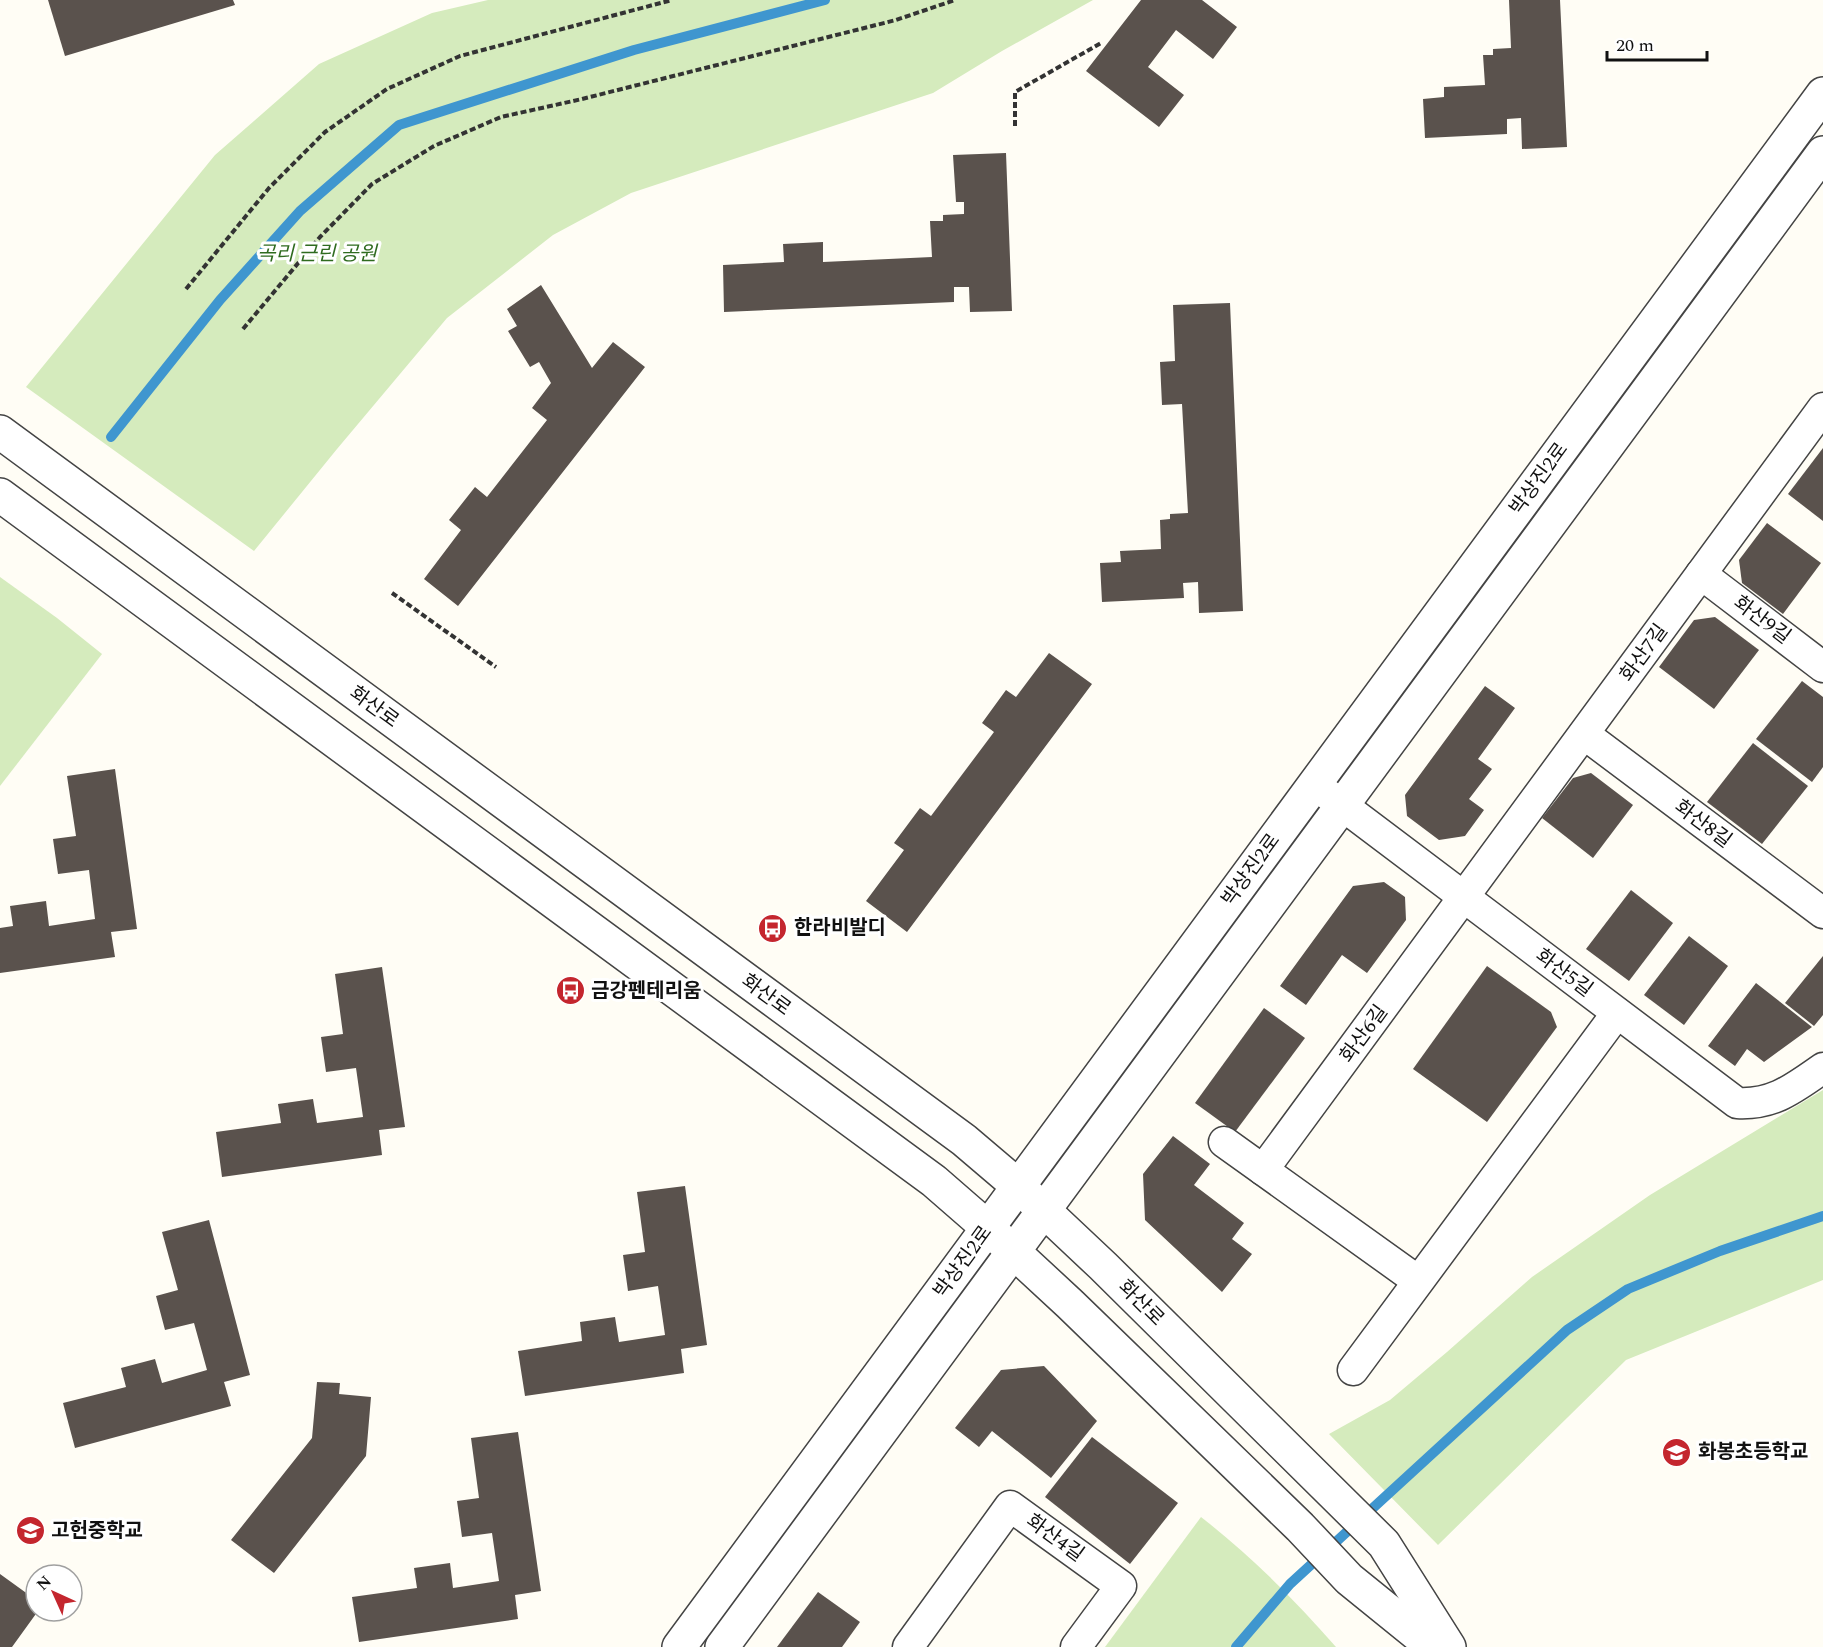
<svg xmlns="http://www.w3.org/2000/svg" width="1823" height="1647" viewBox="0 0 1823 1647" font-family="Spectral,'Noto Sans KR',serif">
  <rect width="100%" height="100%" fill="#fffdf5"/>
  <!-- green -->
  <g fill="#d5ebbd">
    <polygon points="488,0 1093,0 1002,51 933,93 631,193 553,235 447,318 337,449 254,551 26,387 215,155 319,64 432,13"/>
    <polygon points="0,577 57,618 102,654 0,786"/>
    <polygon points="1823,1090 1823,1280 1626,1360 1438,1545 1329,1434 1390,1400 1447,1352 1532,1277 1650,1195"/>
    <path d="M 1201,1517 C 1250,1555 1295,1600 1336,1647 L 1105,1647 Z"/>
  </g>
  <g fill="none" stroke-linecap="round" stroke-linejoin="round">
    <!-- stream -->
    <g stroke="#3f96cf" stroke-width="10">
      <polyline points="111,437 220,300 300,211 399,125 634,50 825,0"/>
      <polyline points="1236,1647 1290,1584 1567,1330 1628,1289 1720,1251 1823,1216"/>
    </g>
  </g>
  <!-- building -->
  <g fill="#5a524d">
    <polygon points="48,0 233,0 235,5 65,56"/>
    <polygon points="1141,0 1202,0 1237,27 1213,59 1176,30 1148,67 1184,95 1159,127 1086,71"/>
    <polygon points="1509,0 1560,0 1567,147 1522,149 1521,118 1507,119 1507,134 1425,138 1423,99 1444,97 1444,87 1485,85 1483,55 1493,55 1493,49 1511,48"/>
    <polygon points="1006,153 1012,311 970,312 969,287 954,287 954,302 724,312 723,265 784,262 783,244 823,242 823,262 932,257 930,221 943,221 943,215 964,214 964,202 956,202 953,155"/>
    <polygon points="541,285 592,368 613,342 645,367 458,606 424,579 461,530 449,520 475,487 487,497 547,420 532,408 551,383 539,362 530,367 508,331 517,326 507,309"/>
    <polygon points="1230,303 1243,611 1199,613 1198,582 1183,583 1184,598 1102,602 1100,563 1121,562 1120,551 1161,549 1160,520 1170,519 1170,514 1188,513 1182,404 1162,405 1160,362 1175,361 1173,305"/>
    <polygon points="1823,448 1823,521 1788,494"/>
    <polygon points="1767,523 1821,563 1783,614 1742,583 1739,560"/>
    <polygon points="1715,617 1759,650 1714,709 1659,667 1694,620"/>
    <polygon points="1049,653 1092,684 907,932 866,901 904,850 894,843 920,808 931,816 994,732 982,723 1006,690 1016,697"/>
    <polygon points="1802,681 1823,697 1823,767 1812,782 1756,739"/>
    <polygon points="1485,686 1515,708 1478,759 1492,769 1469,799 1484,810 1465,836 1439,840 1407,816 1405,795"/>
    <polygon points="1753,743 1808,786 1762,844 1707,802"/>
    <polygon points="115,769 137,929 111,932 115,957 0,973 0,928 13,926 10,906 46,901 49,926 95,919 89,870 58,874 53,839 76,836 67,776"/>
    <polygon points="1591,773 1633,805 1593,858 1542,818 1573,778"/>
    <polygon points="1384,882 1405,897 1406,920 1367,973 1342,955 1306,1005 1280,986 1353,886"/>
    <polygon points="1631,890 1673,923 1629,981 1586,949"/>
    <polygon points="1689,936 1728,966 1684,1025 1644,995"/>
    <polygon points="1823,956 1823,1015 1814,1026 1785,1003"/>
    <polygon points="1487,966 1551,1012 1557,1027 1487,1122 1413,1069"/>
    <polygon points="382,967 405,1127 379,1130 382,1155 222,1177 216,1132 281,1123 278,1104 313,1099 317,1123 363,1117 356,1068 326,1072 321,1037 343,1034 335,974"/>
    <polygon points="1756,983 1812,1027 1764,1062 1747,1049 1735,1066 1708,1046"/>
    <polygon points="1264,1008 1305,1038 1235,1132 1195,1103"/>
    <polygon points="1173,1136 1210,1164 1194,1185 1244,1223 1232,1239 1252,1254 1222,1292 1145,1220 1143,1174"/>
    <polygon points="685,1186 707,1345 681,1349 684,1373 525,1396 518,1351 582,1341 580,1322 615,1317 619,1342 665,1335 658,1286 628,1291 623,1255 645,1252 637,1192"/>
    <polygon points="209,1220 250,1375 224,1382 231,1406 75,1448 63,1403 126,1387 121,1368 155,1359 162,1383 207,1370 194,1323 165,1330 156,1296 178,1290 162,1232"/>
    <polygon points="1044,1366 1097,1421 1051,1478 992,1431 979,1447 955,1428 1001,1370"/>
    <polygon points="317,1382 340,1383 339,1394 371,1397 366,1456 274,1573 231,1540 312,1438"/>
    <polygon points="518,1432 541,1591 515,1595 518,1619 359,1642 352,1597 417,1588 414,1568 450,1563 453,1588 499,1581 492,1533 462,1537 457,1501 479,1498 471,1438"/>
    <polygon points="1092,1437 1178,1503 1130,1564 1045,1497"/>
    <polygon points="0,1574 36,1600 36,1611 38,1611 12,1647 0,1647"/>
    <polygon points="818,1592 860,1622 842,1647 777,1647"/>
  </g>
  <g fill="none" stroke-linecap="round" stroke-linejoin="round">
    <defs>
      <g id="minor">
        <polyline points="1701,574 1823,667"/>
        <polyline points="1584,734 1823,913"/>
        <path d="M 1314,784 L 1737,1103 C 1774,1105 1794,1088 1823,1068"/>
        <polyline points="1224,1142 1418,1281"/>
        <polyline points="1263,1170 1823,408"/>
        <polyline points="1353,1370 1617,1013"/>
        <polyline points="908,1647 1010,1506 1121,1586 1076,1647"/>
      </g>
      <g id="tertiary">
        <polyline points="0,432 964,1140 1018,1186 1103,1266 1384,1544 1449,1647"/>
        <polyline points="0,495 934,1181 988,1228 1070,1304 1300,1527 1349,1579 1433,1647"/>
        <polyline points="679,1647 1823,94"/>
        <polyline points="722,1647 1823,153"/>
      </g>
    </defs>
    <!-- minor casing -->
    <use href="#minor" stroke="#444" stroke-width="33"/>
    <!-- tertiary casing -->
    <use href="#tertiary" stroke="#444" stroke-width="36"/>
    <!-- path -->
    <g stroke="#333" stroke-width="4" stroke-dasharray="6 3" stroke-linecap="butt">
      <polyline points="1015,126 1015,92 1101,43"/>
      <polyline points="186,289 269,188 325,132 387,89 460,56 672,0"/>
      <polyline points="243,329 320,237 372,184 434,146 501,117 582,99 896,20 955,0"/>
      <polyline points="392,593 496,667"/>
    </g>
    <!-- minor -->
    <use href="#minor" stroke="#fff" stroke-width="30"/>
    <!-- tertiary -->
    <use href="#tertiary" stroke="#fff" stroke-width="33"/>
  </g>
  <!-- icons -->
  <defs>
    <symbol id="bus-disc" viewBox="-11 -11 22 22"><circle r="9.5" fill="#c4262e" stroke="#fff"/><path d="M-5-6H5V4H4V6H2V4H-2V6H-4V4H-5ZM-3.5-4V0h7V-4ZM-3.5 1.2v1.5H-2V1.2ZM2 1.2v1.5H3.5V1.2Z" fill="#fff"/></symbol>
    <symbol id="school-disc" viewBox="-11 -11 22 22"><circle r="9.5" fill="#c4262e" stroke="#fff"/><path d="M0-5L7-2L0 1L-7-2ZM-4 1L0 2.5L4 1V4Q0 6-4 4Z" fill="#fff"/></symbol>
  </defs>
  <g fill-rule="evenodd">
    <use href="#bus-disc" x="756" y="912" width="33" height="33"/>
    <use href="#bus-disc" x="554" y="974" width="33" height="33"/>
    <use href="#school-disc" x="1660" y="1436" width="33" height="33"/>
    <use href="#school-disc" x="14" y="1514" width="33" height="33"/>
  </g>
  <g text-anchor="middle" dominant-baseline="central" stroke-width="6" stroke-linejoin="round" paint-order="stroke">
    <!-- park labels -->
    <g font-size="20" font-style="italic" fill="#2f6b1f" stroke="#fff">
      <text x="317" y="254">곡리 근린 공원</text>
    </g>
    <!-- street labels -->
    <g font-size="20" fill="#111" stroke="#fff">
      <text transform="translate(1539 479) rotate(-54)">박상진2로</text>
      <text transform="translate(1762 620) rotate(37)">화산9길</text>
      <text transform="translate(1644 653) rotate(-54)">화산7길</text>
      <text transform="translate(374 707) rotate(36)">화산로</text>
      <text transform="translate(1703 824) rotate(37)">화산8길</text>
      <text transform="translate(1251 870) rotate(-54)">박상진2로</text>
      <text transform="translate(1564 973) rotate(37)">화산5길</text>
      <text transform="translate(766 995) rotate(36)">화산로</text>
      <text transform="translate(1364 1034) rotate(-54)">화산6길</text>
      <text transform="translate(963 1262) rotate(-54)">박상진2로</text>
      <text transform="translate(1141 1303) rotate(45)">화산로</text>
      <text transform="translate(1055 1538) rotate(36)">화산4길</text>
    </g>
    <!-- poi labels -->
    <g font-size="20" font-weight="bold" fill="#111" stroke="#fff" text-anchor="start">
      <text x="794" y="928">한라비발디</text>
      <text x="591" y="991">금강펜테리움</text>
      <text x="1698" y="1452">화봉초등학교</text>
      <text x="51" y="1531">고헌중학교</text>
    </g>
  </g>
  <!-- north arrow -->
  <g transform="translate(54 1593) rotate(315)"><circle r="28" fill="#ffffff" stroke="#a0a0a0" stroke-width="1.5"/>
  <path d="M0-4.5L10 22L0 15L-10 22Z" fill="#c4262e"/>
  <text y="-9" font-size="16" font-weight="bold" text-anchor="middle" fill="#111111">N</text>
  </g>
  <!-- scale -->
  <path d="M1607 51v9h100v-9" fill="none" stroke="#111111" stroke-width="3"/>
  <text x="1616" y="51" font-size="18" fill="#111111" stroke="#ffffff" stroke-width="4.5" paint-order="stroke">20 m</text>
</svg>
